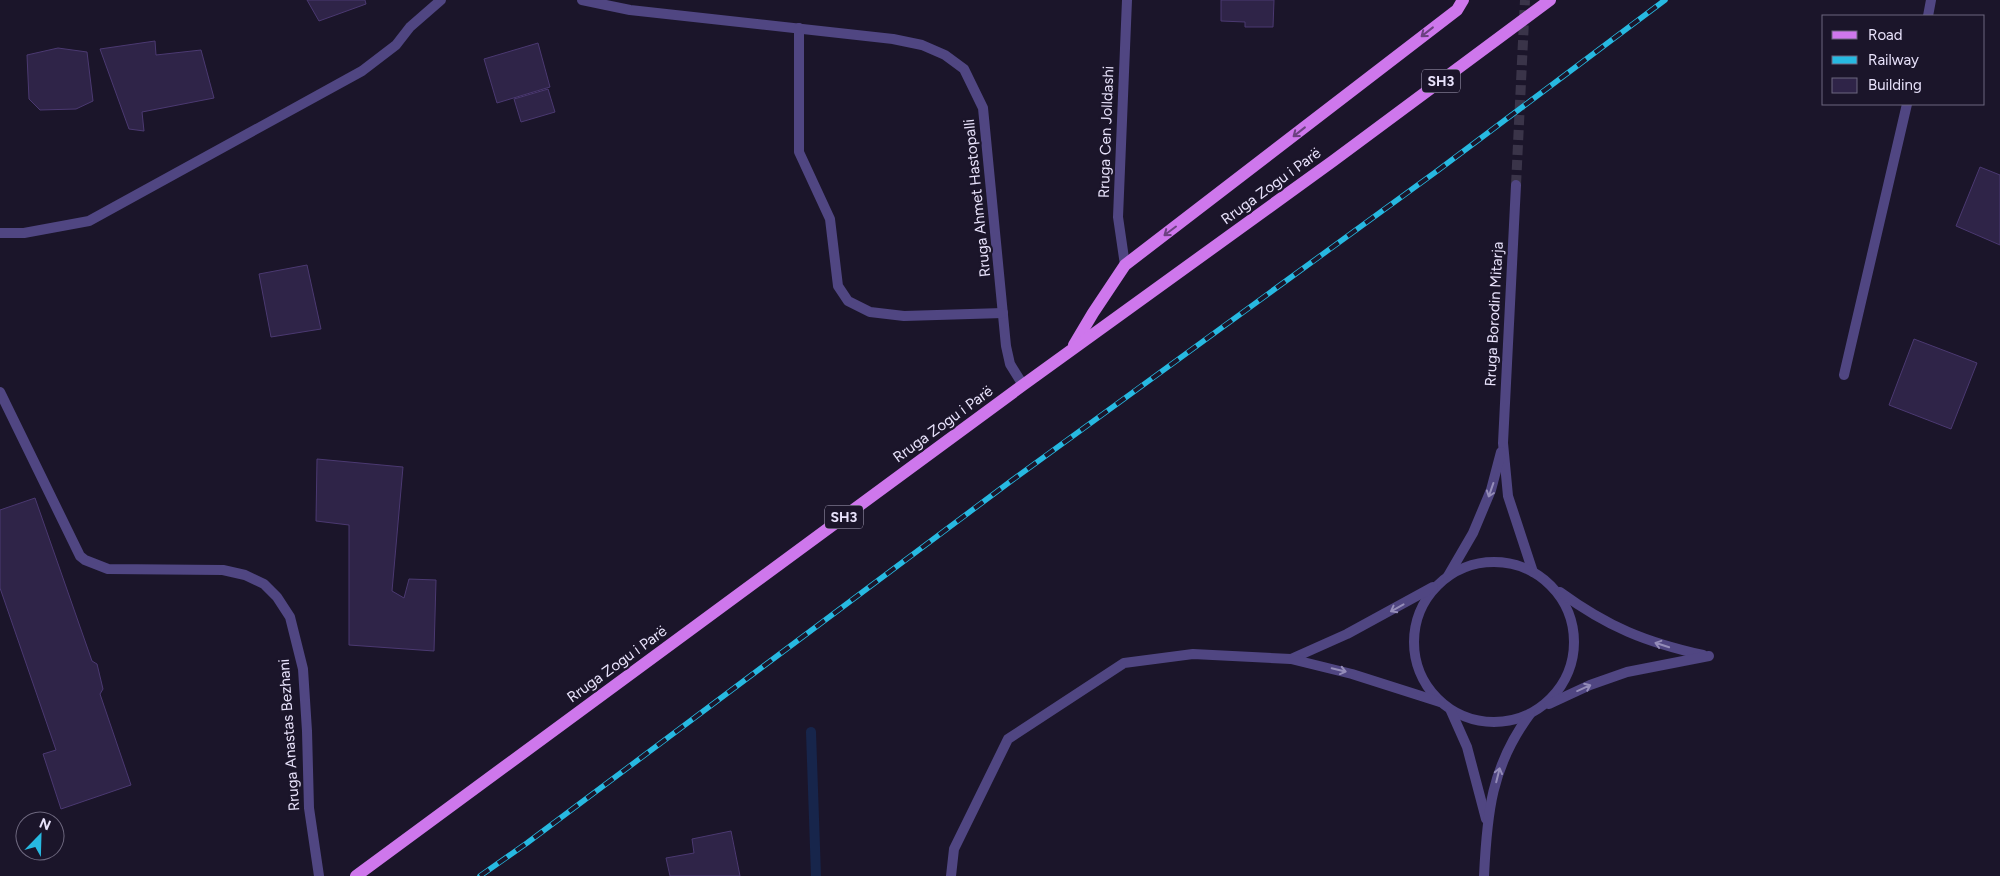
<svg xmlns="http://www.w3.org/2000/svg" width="2000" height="876" viewBox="0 0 2000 876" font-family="Figtree,sans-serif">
  <rect width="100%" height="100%" fill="#1b152a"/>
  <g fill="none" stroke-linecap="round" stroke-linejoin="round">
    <!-- stream -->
    <polyline stroke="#17254b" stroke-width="10" points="811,732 816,876"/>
  </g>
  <!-- building -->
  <g fill="#2f2448" stroke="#4b3971">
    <polygon points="307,0 365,0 366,4 319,21"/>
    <polygon points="1221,0 1274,0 1273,27 1245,27 1245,22 1221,21"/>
    <polygon points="155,41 156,55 201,50 214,98 142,112 144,131 129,129 100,49"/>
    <polygon points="538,43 550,87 497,103 484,59"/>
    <polygon points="58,48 87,52 93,101 76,109 40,110 29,99 27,55"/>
    <polygon points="548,89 555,112 521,122 514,99"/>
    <polygon points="1980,167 2000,175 2000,245 1956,226"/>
    <polygon points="307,265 321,329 271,337 259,274"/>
    <polygon points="1914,339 1977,363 1951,429 1889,405"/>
    <polygon points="317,459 403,467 392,591 404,598 409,579 436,580 434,651 349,645 349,525 316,521"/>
    <polygon points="35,498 92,661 97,664 103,689 100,694 131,785 61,809 43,754 56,750 0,588 0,510"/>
    <polygon points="731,831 740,876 670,876 666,858 694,853 692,839"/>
  </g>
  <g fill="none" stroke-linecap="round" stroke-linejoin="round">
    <!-- minor-tunnel -->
    <polyline stroke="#3a3449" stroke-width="10" stroke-dasharray="10 5" stroke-linecap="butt" points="1516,185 1525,0"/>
    <!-- minor -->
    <g stroke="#504682" stroke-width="10">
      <polyline points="582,0 630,10 893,39 922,45 945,55 964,69 983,108 1006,346 1010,364 1023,385"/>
      <polyline points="1928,16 1931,0"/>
      <polyline points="799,28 799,152 830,219 838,286 848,301 870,312 904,316 1003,313"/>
      <polyline points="1516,185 1503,443 1508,496 1533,572"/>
      <polyline points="0,233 24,233 89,221 362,71 396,45 410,27 441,0"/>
      <polyline points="1125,265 1118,217 1127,0"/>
      <polyline points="1844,375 1907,104"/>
      <polyline points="0,392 80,556 85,560 108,569 223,570 245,575 264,584 277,597 290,617 303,669 307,731 309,808 319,876"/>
      <circle cx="1494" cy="642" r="80"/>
      <polyline points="1448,576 1473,533 1491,490 1501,452"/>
      <path d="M 1560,592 C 1608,627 1645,642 1703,655"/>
      <polyline points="1291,659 1347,634 1433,587"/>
      <polyline points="1549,704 1590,685 1627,672 1709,656"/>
      <polyline points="1451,711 1467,747 1486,819"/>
      <polyline points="951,876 954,849 1008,739 1124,663 1193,654 1291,659 1352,674 1440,702"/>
      <path d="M 1484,876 C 1487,813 1491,767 1530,714"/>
    </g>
    <!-- primary -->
    <g stroke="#ce77ec" stroke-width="12">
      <polyline points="1074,345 1093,313 1125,265 1457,10 1463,0"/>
      <polyline points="356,876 1023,385 1333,161 1550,0"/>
    </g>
    <defs>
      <polyline id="rail" points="480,876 527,843 1011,481 1437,171 1665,0"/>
    </defs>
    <!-- rail casing -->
    <use href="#rail" stroke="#27b9e1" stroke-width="5.5"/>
    <!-- rail -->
    <use href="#rail" stroke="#1b152a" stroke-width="4" stroke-dasharray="11" stroke-linecap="butt"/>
  </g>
  <!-- one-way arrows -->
  <defs><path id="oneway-shaft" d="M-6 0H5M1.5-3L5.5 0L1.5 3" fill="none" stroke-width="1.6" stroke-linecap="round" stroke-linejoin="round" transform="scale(1.25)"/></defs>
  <g stroke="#6c4181">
    <use href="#oneway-shaft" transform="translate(1427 32) rotate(142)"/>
    <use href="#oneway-shaft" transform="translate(1299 132) rotate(142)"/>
    <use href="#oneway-shaft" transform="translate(1170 231) rotate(143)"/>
  </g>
  <g stroke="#948cb8">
    <use href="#oneway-shaft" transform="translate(1491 490) rotate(109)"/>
    <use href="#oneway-shaft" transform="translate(1397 608) rotate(151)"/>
    <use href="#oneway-shaft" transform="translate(1662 645) rotate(-162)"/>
    <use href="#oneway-shaft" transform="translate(1339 670) rotate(13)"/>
    <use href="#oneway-shaft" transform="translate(1584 688) rotate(-24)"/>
    <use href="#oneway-shaft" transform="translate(1498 775) rotate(-76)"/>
  </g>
  <g text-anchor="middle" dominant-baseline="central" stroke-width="4.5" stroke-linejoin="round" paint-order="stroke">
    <!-- shield labels -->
    <g fill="#1b152a" stroke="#aaa4bc" stroke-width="1">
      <rect x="1422" y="69.5" width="38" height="23" rx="4"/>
      <rect x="825" y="505.5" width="38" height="23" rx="4"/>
    </g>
    <g font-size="14" font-weight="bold" fill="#e8e2fb">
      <text x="1441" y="81">SH3</text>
      <text x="844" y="517">SH3</text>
    </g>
    <!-- street labels -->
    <g font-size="15" fill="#e8e2fb" stroke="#1b152a">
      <text transform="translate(1106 132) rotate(-88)">Rruga Cen Jolldashi</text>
      <text transform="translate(1271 186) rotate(-36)">Rruga Zogu i Parë</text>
      <text transform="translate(977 198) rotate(-96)">Rruga Ahmet Hastopalli</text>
      <text transform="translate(1494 314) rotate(-87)">Rruga Borodin Mitarja</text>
      <text transform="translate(943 424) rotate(-36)">Rruga Zogu i Parë</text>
      <text transform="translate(617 664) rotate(-36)">Rruga Zogu i Parë</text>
      <text transform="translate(289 735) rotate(-94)">Rruga Anastas Bezhani</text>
    </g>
  </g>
  <!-- legend -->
  <rect x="1822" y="15" width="162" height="90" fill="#1b152a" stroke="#6d677e"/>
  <rect x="1832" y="31" width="25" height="8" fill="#ce77ec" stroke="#6d677e"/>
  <text x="1868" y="40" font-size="15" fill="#e8e2fb">Road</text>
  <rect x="1832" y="56" width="25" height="8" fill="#27b9e1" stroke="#6d677e"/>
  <text x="1868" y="65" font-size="15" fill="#e8e2fb">Railway</text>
  <rect x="1832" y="78" width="25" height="15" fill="#2f2448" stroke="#6d677e"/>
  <text x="1868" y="90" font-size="15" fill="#e8e2fb">Building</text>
  <!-- north arrow -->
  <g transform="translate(40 836) rotate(23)"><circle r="24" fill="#1b152a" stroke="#6d677e"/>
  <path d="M0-4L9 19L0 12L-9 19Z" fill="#27b9e1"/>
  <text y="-8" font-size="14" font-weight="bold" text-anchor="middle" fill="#e8e2fb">N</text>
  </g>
</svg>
